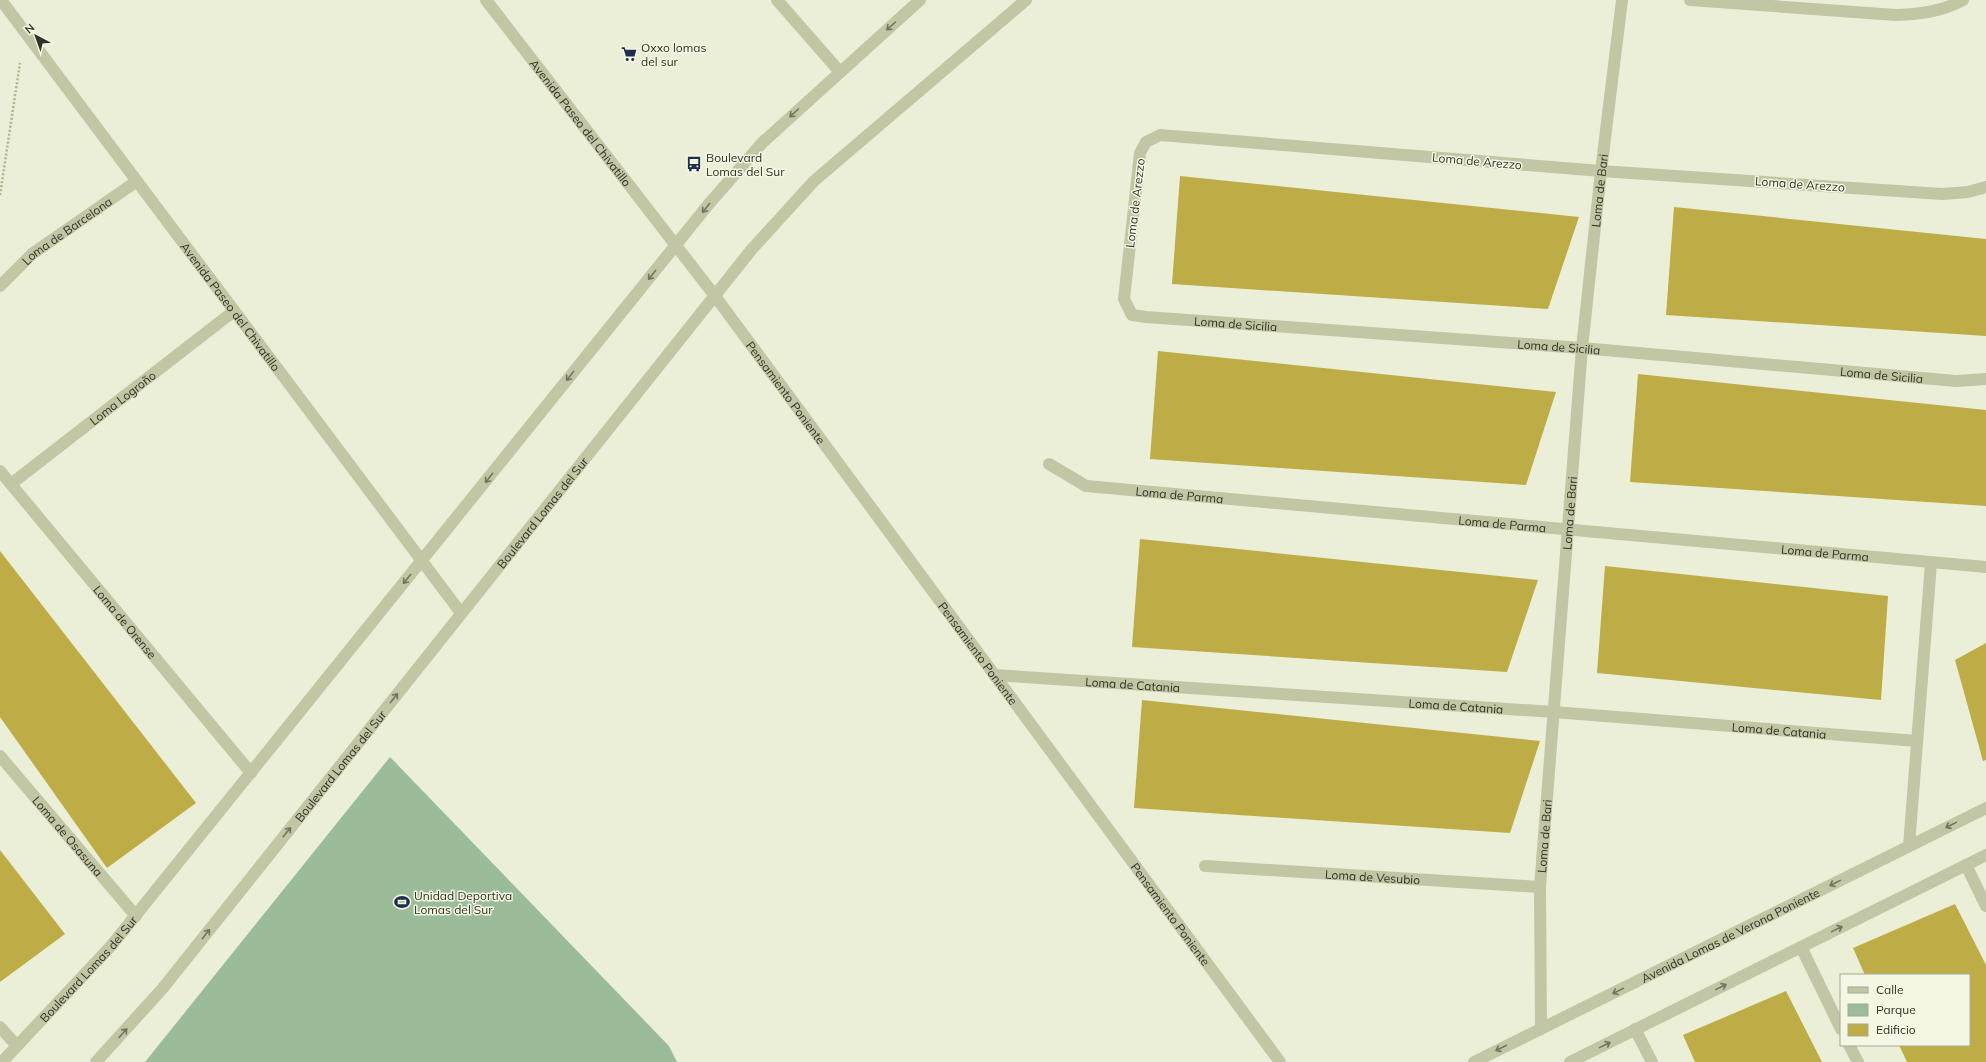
<svg xmlns="http://www.w3.org/2000/svg" width="1986" height="1062" viewBox="0 0 1986 1062" font-family="Mulish,sans-serif">
  <rect width="100%" height="100%" fill="#ecefd7"/>
  <!-- green -->
  <polygon fill="#9bbc99" points="390,757 669,1046 677,1062 145,1062"/>
  <!-- building -->
  <g fill="#beac46">
    <polygon points="1180,176 1579,217 1548,309 1172,284"/>
    <polygon points="1674,207 1986,239 1986,336 1666,315"/>
    <polygon points="1158,351 1556,392 1526,485 1150,459"/>
    <polygon points="1638,374 1986,410 1986,506 1630,482"/>
    <polygon points="1140,539 1538,580 1507,672 1132,647"/>
    <polygon points="0,551 196,803 107,868 0,717"/>
    <polygon points="1605,566 1888,596 1881,700 1597,673"/>
    <polygon points="1986,643 1986,760 1983,761 1955,660"/>
    <polygon points="1142,700 1540,741 1510,833 1134,808"/>
    <polygon points="0,850 65,934 0,982"/>
    <polygon points="1955,904 1986,965 1986,1062 1907,1062 1899,1045 1969,1045 1969,975 1865,975 1853,948"/>
    <polygon points="1786,991 1822,1062 1695,1062 1683,1035"/>
  </g>
  <g fill="none" stroke-linecap="round" stroke-linejoin="round">
    <!-- path -->
    <polyline stroke="#b0b18f" stroke-width="2.5" stroke-dasharray="2 2" stroke-linecap="butt" points="0,195 20,63"/>
    <!-- minor -->
    <g stroke="#c3c6a4" stroke-width="12">
      <path id="s1" d="M 1,0 L 461,613"/>
      <path id="s2" d="M 486,0 L 715,296 L 1280,1062"/>
      <polyline points="777,0 840,72"/>
      <path d="M 1690,0 L 1896,15 C 1920,14 1941,12 1963,0"/>
      <path id="s3" d="M 1986,187 L 1968,192 L 1942,194 L 1601,171 L 1160,135 L 1146,142 L 1140,153 L 1124,299 L 1132,315 L 1146,317 L 1582,348 L 1956,381 L 1986,379"/>
      <path id="s4" d="M 0,286 L 32,254 L 137,181"/>
      <path id="s5" d="M 1049,464 L 1086,486 L 1986,567"/>
      <path id="s6" d="M 0,471 L 251,773"/>
      <path id="s7" d="M 11,484 L 234,311"/>
      <path id="s8" d="M 994,675 L 1554,712 L 1917,741"/>
      <path id="s9" d="M 0,756 L 136,916"/>
      <polyline points="1909,846 1931,563"/>
      <polyline points="1966,865 1986,906"/>
      <path id="s10" d="M 1205,866 L 1540,887"/>
      <polyline points="1801,947 1841,1029"/>
      <polyline points="0,1027 17,1046"/>
      <path id="s11" d="M 1541,1029 L 1540,887 L 1582,348 L 1601,171 L 1622,0"/>
      <polyline points="1635,1029 1652,1062"/>
      <polyline points="1849,1045 1858,1062"/>
      <path id="s12" d="M 2,1062 L 111,946 L 708,205 L 762,143 L 920,0"/>
      <path id="s13" d="M 96,1062 L 163,988 L 752,249 L 814,181 L 1026,0"/>
      <path id="s14" d="M 1474,1062 L 1986,808"/>
      <polyline points="1570,1062 1986,855"/>
    </g>
  </g>
  <!-- one-way arrows -->
  <defs><path id="oneway-shaft" d="M-6 0H5M1.5-3L5.5 0L1.5 3" fill="none" stroke-width="1.6" stroke-linecap="round" stroke-linejoin="round"/></defs>
  <g stroke="#73745e">
    <use href="#oneway-shaft" transform="translate(891 26) rotate(138)"/>
    <use href="#oneway-shaft" transform="translate(794 113) rotate(138)"/>
    <use href="#oneway-shaft" transform="translate(706 208) rotate(129)"/>
    <use href="#oneway-shaft" transform="translate(652 275) rotate(129)"/>
    <use href="#oneway-shaft" transform="translate(570 376) rotate(129)"/>
    <use href="#oneway-shaft" transform="translate(489 478) rotate(129)"/>
    <use href="#oneway-shaft" transform="translate(407 579) rotate(129)"/>
    <use href="#oneway-shaft" transform="translate(394 698) rotate(-52)"/>
    <use href="#oneway-shaft" transform="translate(1951 825) rotate(154)"/>
    <use href="#oneway-shaft" transform="translate(287 832) rotate(-51)"/>
    <use href="#oneway-shaft" transform="translate(1835 883) rotate(154)"/>
    <use href="#oneway-shaft" transform="translate(1837 929) rotate(-26)"/>
    <use href="#oneway-shaft" transform="translate(206 934) rotate(-51)"/>
    <use href="#oneway-shaft" transform="translate(1721 987) rotate(-26)"/>
    <use href="#oneway-shaft" transform="translate(1618 991) rotate(154)"/>
    <use href="#oneway-shaft" transform="translate(123 1033) rotate(-48)"/>
    <use href="#oneway-shaft" transform="translate(1605 1045) rotate(-26)"/>
    <use href="#oneway-shaft" transform="translate(1501 1048) rotate(154)"/>
  </g>
  <!-- icons -->
  <defs>
    <symbol id="supermarket-bare" viewBox="-9 -9 18 18"><path d="M-6-5.5h2.5l.6 2H6L4.5 2H-2.5L-4.4-4H-6ZM-1.5 3.2a1.3 1.3 0 1 0 .1 0ZM3 3.2a1.3 1.3 0 1 0 .1 0Z" fill="#1e2e50" stroke="#f4f7e3" stroke-width="2.5" paint-order="stroke"/></symbol>
    <symbol id="bus-bare" viewBox="-9 -9 18 18"><path d="M-5-6H5V4H4V6H2V4H-2V6H-4V4H-5ZM-3.5-4V0h7V-4ZM-3.5 1.2v1.5H-2V1.2ZM2 1.2v1.5H3.5V1.2Z" fill="#1e2e50" stroke="#f4f7e3" stroke-width="2.5" paint-order="stroke"/></symbol>
    <symbol id="stadium-bare" viewBox="-9 -9 18 18"><path d="M0-5a6.5 5 0 1 0 0 10a6.5 5 0 1 0 0-10ZM-3.5-1.8h7v3.6h-7Z" fill="#1e2e50" stroke="#f4f7e3" stroke-width="2.5" paint-order="stroke"/></symbol>
  </defs>
  <g fill-rule="evenodd">
    <use href="#supermarket-bare" x="618" y="43" width="22" height="22"/>
    <use href="#bus-bare" x="683" y="153" width="22" height="22"/>
    <use href="#stadium-bare" x="391" y="891" width="22" height="22"/>
  </g>
  <g text-anchor="middle" dominant-baseline="central" stroke-width="3" stroke-linejoin="round" paint-order="stroke">
    <!-- poi labels -->
    <g font-size="12" fill="#323125" stroke="#f4f7e3" text-anchor="start">
      <text x="641" y="47">Oxxo lomas<tspan x="641" dy="14">del sur</tspan></text>
      <text x="706" y="157">Boulevard<tspan x="706" dy="14">Lomas del Sur</tspan></text>
      <text x="414" y="895">Unidad Deportiva<tspan x="414" dy="14">Lomas del Sur</tspan></text>
    </g>
    <!-- street labels -->
    <g font-size="12" fill="#323125" stroke="#f4f7e3">
      <text stroke="none"><textPath href="#s2" startOffset="155">Avenida Paseo del Chivatillo</textPath></text>
      <text transform="translate(1477 161) rotate(5)">Loma de Arezzo</text>
      <text transform="translate(1800 184) rotate(4)">Loma de Arezzo</text>
      <text stroke="none"><textPath href="#s11" startOffset="841">Loma de Bari</textPath></text>
      <text transform="translate(1135 203) rotate(-83)">Loma de Arezzo</text>
      <text stroke="none"><textPath href="#s4" startOffset="87">Loma de Barcelona</textPath></text>
      <text stroke="none"><textPath href="#s1" startOffset="383">Avenida Paseo del Chivatillo</textPath></text>
      <text stroke="none"><textPath href="#s3" startOffset="1126">Loma de Sicilia</textPath></text>
      <text stroke="none"><textPath href="#s3" startOffset="1450">Loma de Sicilia</textPath></text>
      <text stroke="none"><textPath href="#s3" startOffset="1774">Loma de Sicilia</textPath></text>
      <text stroke="none"><textPath href="#s2" startOffset="494">Pensamiento Poniente</textPath></text>
      <text stroke="none"><textPath href="#s7" startOffset="141">Loma Logroño</textPath></text>
      <text stroke="none"><textPath href="#s5" startOffset="137">Loma de Parma</textPath></text>
      <text stroke="none"><textPath href="#s13" startOffset="708">Boulevard Lomas del Sur</textPath></text>
      <text stroke="none"><textPath href="#s11" startOffset="517">Loma de Bari</textPath></text>
      <text stroke="none"><textPath href="#s5" startOffset="461">Loma de Parma</textPath></text>
      <text stroke="none"><textPath href="#s5" startOffset="785">Loma de Parma</textPath></text>
      <text stroke="none"><textPath href="#s6" startOffset="196">Loma de Orense</textPath></text>
      <text stroke="none"><textPath href="#s2" startOffset="818">Pensamiento Poniente</textPath></text>
      <text stroke="none"><textPath href="#s8" startOffset="139">Loma de Catania</textPath></text>
      <text stroke="none"><textPath href="#s8" startOffset="463">Loma de Catania</textPath></text>
      <text stroke="none"><textPath href="#s8" startOffset="787">Loma de Catania</textPath></text>
      <text stroke="none"><textPath href="#s13" startOffset="384">Boulevard Lomas del Sur</textPath></text>
      <text stroke="none"><textPath href="#s9" startOffset="105">Loma de Osasuna</textPath></text>
      <text stroke="none"><textPath href="#s11" startOffset="193">Loma de Bari</textPath></text>
      <text stroke="none"><textPath href="#s10" startOffset="168">Loma de Vesubio</textPath></text>
      <text stroke="none"><textPath href="#s2" startOffset="1142">Pensamiento Poniente</textPath></text>
      <text stroke="none"><textPath href="#s14" startOffset="286">Avenida Lomas de Verona Poniente</textPath></text>
      <text stroke="none"><textPath href="#s12" startOffset="127">Boulevard Lomas del Sur</textPath></text>
    </g>
  </g>
  <!-- legend -->
  <rect x="1840" y="974" width="130" height="72" fill="#f4f7e3" stroke="#a6a897"/>
  <rect x="1848" y="987" width="20" height="6" fill="#c3c6a4" stroke="#a6a897"/>
  <text x="1876" y="994" font-size="12" fill="#323125">Calle</text>
  <rect x="1848" y="1004" width="20" height="12" fill="#9bbc99" stroke="#a6a897"/>
  <text x="1876" y="1014" font-size="12" fill="#323125">Parque</text>
  <rect x="1848" y="1024" width="20" height="12" fill="#beac46" stroke="#a6a897"/>
  <text x="1876" y="1034" font-size="12" fill="#323125">Edificio</text>
  <!-- north arrow -->
  <g transform="translate(36 36) rotate(319)" stroke="#f4f7e3" stroke-width="3" paint-order="stroke">
  <path d="M0-3L7 15L0 10L-7 15Z" fill="#323125"/>
  <text y="-6" font-size="11" font-weight="bold" text-anchor="middle" fill="#323125">N</text>
  </g>
</svg>
